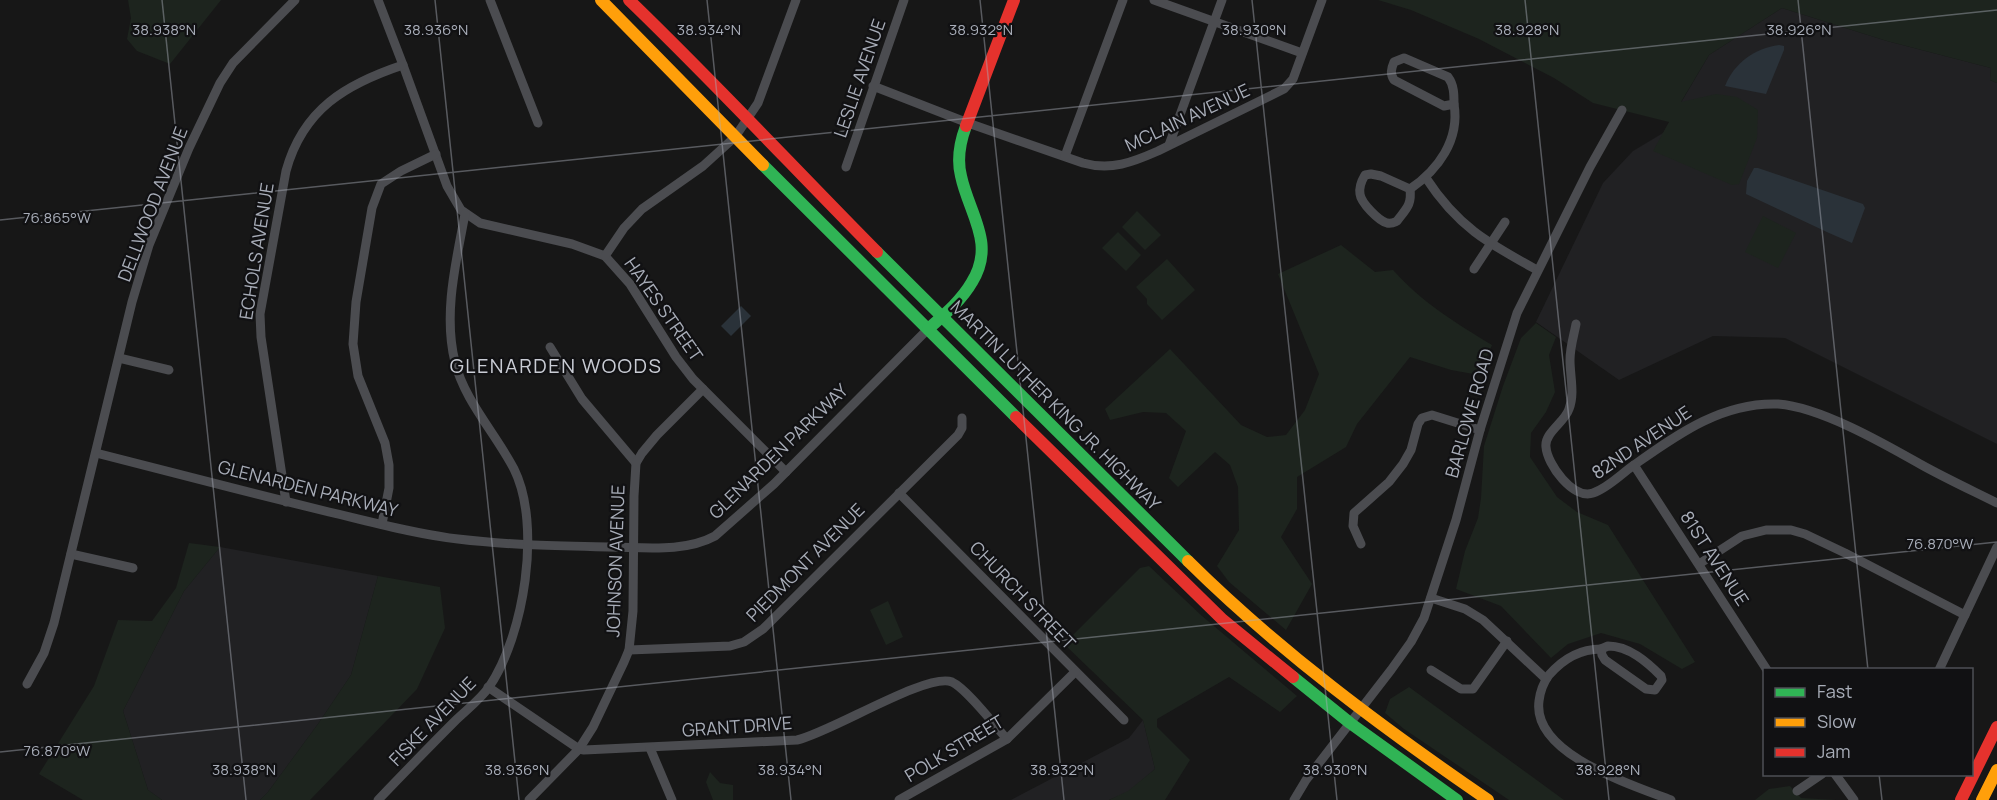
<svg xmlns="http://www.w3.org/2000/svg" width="1997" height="800" viewBox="0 0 1997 800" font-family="Manrope,sans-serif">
  <rect width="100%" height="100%" fill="#171717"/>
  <!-- built -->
  <g fill="#212123">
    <polygon points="1782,8 1887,41 1991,68 1990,80 1997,83 1997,444 1785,338 1713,336 1619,380 1536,322 1603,183 1633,151 1663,133 1709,55"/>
    <polygon points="220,547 378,576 351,675 318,724 268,792 260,800 162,800 148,790 123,711 184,591"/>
    <polygon points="1143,720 1155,769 1128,792 1109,800 1011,800 1129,738"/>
  </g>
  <!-- green -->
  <g fill="#1d241e">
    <polygon points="128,0 221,0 170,64 137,51 127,39 131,18"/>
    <polygon points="1378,0 1997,0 1997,83 1990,80 1991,68 1887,41 1782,8 1709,55 1681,102 1716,94 1737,97 1758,110 1757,138 1739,184 1732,185 1653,151 1669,122 1593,103 1554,78 1479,39 1411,10"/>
    <polygon points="1137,211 1161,235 1145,250 1122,227"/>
    <polygon points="1763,216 1796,233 1778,268 1745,252"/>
    <polygon points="1118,232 1141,255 1126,271 1102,248"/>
    <path d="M 1341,245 L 1375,272 L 1393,270 C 1423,303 1454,322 1492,345 L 1479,375 L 1451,370 L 1410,357 L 1357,424 L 1346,447 L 1297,477 L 1297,509 L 1281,537 L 1312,584 L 1286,630 L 1229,582 L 1217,566 L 1239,530 L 1238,487 L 1230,465 L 1215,452 L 1178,487 L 1169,478 L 1186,431 L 1166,413 L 1143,412 L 1110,420 L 1105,409 L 1170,349 L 1241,425 L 1267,437 L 1286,435 L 1305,410 L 1319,374 L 1278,274 Z"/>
    <polygon points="1167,259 1195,290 1162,320 1147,304 1147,299 1136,287"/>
    <polygon points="1536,323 1556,337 1549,355 1555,392 1546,412 1531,433 1530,457 1557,497 1577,512 1608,525 1695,662 1682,669 1640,644 1601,633 1568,644 1551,658 1501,606 1456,589 1465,551 1478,518 1481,498 1484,446 1503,386 1521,338"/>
    <polygon points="189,543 220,547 184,591 123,711 148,790 162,800 83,800 39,774 94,686 118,620 152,621 176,588"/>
    <polygon points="1149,566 1202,616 1297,696 1280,712 1229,677 1157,719 1157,727 1190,760 1165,800 1109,800 1128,791 1155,769 1143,720 1064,644 1140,568"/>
    <polygon points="378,576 440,587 445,628 417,689 310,800 260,800 268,792 318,724 351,675"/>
    <polygon points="888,601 903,637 886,645 870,610"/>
    <polygon points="1409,687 1564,800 1509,800 1404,729 1385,713 1390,699"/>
    <polygon points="710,772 720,783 733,785 733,800 713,800 706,782"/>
    <polygon points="1790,786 1801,798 1836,800 1755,800 1769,789"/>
  </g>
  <!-- water -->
  <g fill="#2a3239">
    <path d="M 1779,45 L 1784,46 L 1784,50 L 1766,94 L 1725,86 C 1734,63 1755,48 1779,45 Z"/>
    <polygon points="1754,168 1758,168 1863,204 1865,208 1852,243 1829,233 1746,194 1747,181"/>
    <polygon points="741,306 751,316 731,336 721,326"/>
  </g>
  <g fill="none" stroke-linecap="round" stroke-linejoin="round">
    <!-- street -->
    <g stroke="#4b4c50" stroke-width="9">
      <polyline points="378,0 403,65 447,186 461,210 480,223 572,244 605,256 630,284 676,357 693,379 786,472"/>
      <polyline points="490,0 538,123"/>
      <polyline points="1154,0 1302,53"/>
      <path d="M 1404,58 L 1448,77 C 1454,85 1454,94 1454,104 L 1444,106 L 1394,80 C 1390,74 1391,69 1394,62 Z"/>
      <path d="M 873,86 L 968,123 L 1083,163 C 1111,171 1133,162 1158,151 L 1284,89 L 1293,79 L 1322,0"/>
      <polyline points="1169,145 1222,0"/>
      <polyline points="1065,156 1123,0"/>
      <polyline points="846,167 904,0"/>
      <path d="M 1371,174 L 1381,176 L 1410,189 C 1412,205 1406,209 1397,221 C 1393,223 1392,224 1387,223 C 1379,221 1361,203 1360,194 C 1359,188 1362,180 1365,175 Z"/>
      <path d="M 1426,178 C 1458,227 1488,243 1537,270"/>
      <path d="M 1410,189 C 1438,170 1460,140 1454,104"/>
      <polyline points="605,256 624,228 642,209 703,166 735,137 758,103 796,0"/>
      <polyline points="1474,269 1505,222"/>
      <path d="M 1576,324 C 1574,335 1570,347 1570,360 C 1570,376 1575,394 1569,409 C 1565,422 1544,433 1546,447 C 1547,464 1573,500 1593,493 C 1608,488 1621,474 1634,465 C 1678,434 1722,402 1778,404 C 1820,407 1883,443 1920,464 C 1945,478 1971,490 1997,503"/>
      <polyline points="550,347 582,399 636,463"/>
      <polyline points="119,358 169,370"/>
      <path d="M 96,453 C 174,473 251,493 329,512 C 372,522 415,534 458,539 C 508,545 558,546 608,547 C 642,547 684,553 715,536 L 774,484 L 928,329"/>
      <polyline points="1634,465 1767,670"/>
      <polyline points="899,493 1124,720"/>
      <path d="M 286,502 L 261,337 L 260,314 L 286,171 C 303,109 346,84 403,65"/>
      <polyline points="382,524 389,488 389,465 385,443 358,376 353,344 356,302 372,208 381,184 401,171 436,154"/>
      <polyline points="1361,544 1353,526 1354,513 1389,482 1403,464 1411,450 1418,424 1422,418 1432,415 1480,430"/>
      <polyline points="71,554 133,568"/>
      <polyline points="1699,564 1742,536 1766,530 1791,530 1805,534 1845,553 1965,615"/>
      <polyline points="1431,598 1465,609 1483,620 1546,679"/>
      <path d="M 1608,646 C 1629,646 1647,662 1661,676 L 1662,680 L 1655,690 L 1646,689 L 1605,660 L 1602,655 L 1601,649 Z"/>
      <path d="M 1601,649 C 1579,649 1563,659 1549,675 C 1544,682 1540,692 1539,701 C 1532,754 1632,785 1671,800"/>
      <polyline points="629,650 730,646 744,642 763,629 958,435 962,428 962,418"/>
      <polyline points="1431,670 1461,689 1473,689 1507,641"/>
      <polyline points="1939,670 1997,547"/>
      <polyline points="27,684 44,653 54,623 132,302 149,245 189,148 220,83 233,63 295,0"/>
      <path d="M 488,687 L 579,749 L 584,750 L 797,740 C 830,733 927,672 952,682 C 967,689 995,726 1007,739"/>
      <polyline points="650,748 672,800"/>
      <polyline points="1835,774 1854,800"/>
      <polyline points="1797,791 1822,774"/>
      <path d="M 378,800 C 403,774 428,748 454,722 C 465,711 480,700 489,687 C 524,636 542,525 514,469 C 496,434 464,400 455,362 C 443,314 456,262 465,214"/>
      <polyline points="529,800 579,749 593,727 624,662 629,650 633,611 634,496 636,463 642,453 657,435 703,389"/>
      <polyline points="899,800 1007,739 1075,672"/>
      <polyline points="1294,800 1306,780 1391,670 1411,642 1424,618 1456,520 1480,430 1517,313 1590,167 1622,110"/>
    </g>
    <!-- fast -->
    <g stroke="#30b455" stroke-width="12">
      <polyline points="763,165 1016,417"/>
      <polyline points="877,252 1188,561"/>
      <path d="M 928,329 C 944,315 961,301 972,282 C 996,243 969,214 961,176 C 957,160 960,142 966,126"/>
      <polyline points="1293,677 1350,723 1457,800"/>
    </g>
    <!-- slow -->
    <g stroke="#ff9f0a" stroke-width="12">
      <polyline points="601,0 763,165"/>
      <path d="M 1188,561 C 1279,651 1383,728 1488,800"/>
      <polyline points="1982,800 1997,770"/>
    </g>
    <!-- jam -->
    <g stroke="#e5322d" stroke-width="12">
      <path d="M 629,0 C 714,82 794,168 877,252"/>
      <polyline points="966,126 1014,0"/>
      <polyline points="1016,417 1223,620 1293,677"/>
      <polyline points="1961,800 1997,727"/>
    </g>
  </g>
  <!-- ticks -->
  <path fill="none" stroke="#a8adb8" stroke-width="1.5" stroke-opacity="0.45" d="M 162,0 L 246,800M 435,0 L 519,800M 707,0 L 791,800M 980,0 L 1064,800M 1252,0 L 1337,800M 1525,0 L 1609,800M 1798,0 L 1868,670M 0,220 L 1997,10M 0,752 L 1997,542M 1879,774 L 1882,800"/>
  <g text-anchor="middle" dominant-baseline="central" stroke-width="4.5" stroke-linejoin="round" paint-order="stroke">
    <!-- street labels -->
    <g font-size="18" fill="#a8adb8" stroke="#111113">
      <text transform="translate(859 78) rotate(-71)">LESLIE AVENUE</text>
      <text transform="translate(1187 117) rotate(-25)">MCLAIN AVENUE</text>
      <text transform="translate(152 204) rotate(-69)">DELLWOOD AVENUE</text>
      <text transform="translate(256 251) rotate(-81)">ECHOLS AVENUE</text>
      <text transform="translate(664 309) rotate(55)">HAYES STREET</text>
      <text transform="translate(1056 405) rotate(45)">MARTIN LUTHER KING JR. HIGHWAY</text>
      <text transform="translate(1469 413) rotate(-74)">BARLOWE ROAD</text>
      <text transform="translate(1641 442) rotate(-34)">82ND AVENUE</text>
      <text transform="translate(778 451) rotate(-44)">GLENARDEN PARKWAY</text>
      <text transform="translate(308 488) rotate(14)">GLENARDEN PARKWAY</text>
      <text transform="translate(1715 558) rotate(57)">81ST AVENUE</text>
      <text transform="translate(615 561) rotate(-88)">JOHNSON AVENUE</text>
      <text transform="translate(805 562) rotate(-45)">PIEDMONT AVENUE</text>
      <text transform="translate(1023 595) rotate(46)">CHURCH STREET</text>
      <text transform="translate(432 721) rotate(-46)">FISKE AVENUE</text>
      <text transform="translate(737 726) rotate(-4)">GRANT DRIVE</text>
      <text transform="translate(954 748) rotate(-31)">POLK STREET</text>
    </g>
    <!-- neighbourhood labels -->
    <g font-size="20" letter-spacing="1.5" fill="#c9ccd4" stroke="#111113">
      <text x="556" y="365">GLENARDEN WOODS</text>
    </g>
  </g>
  <g font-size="15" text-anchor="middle" fill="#a8adb8" stroke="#111113" stroke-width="4.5" stroke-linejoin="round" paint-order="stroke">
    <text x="164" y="35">38.938°N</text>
    <text x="436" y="35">38.936°N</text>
    <text x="709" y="35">38.934°N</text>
    <text x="981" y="35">38.932°N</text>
    <text x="1254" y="35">38.930°N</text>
    <text x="1527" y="35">38.928°N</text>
    <text x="1799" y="35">38.926°N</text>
    <text x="57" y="223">76.865°W</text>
    <text x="1940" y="549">76.870°W</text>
    <text x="57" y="756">76.870°W</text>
    <text x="244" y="775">38.938°N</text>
    <text x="517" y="775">38.936°N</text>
    <text x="790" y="775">38.934°N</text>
    <text x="1062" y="775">38.932°N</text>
    <text x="1335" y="775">38.930°N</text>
    <text x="1608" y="775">38.928°N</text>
  </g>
  <!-- legend -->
  <rect x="1763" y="668" width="210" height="108" fill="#111113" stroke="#4d4f55" stroke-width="1.5"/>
  <rect x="1775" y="688" width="30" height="9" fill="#30b455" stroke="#4d4f55" stroke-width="1.5"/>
  <text x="1817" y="698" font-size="18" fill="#a8adb8">Fast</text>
  <rect x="1775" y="718" width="30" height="9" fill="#ff9f0a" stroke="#4d4f55" stroke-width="1.5"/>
  <text x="1817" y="728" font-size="18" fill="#a8adb8">Slow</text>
  <rect x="1775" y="748" width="30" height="9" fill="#e5322d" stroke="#4d4f55" stroke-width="1.5"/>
  <text x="1817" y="758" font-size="18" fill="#a8adb8">Jam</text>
</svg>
